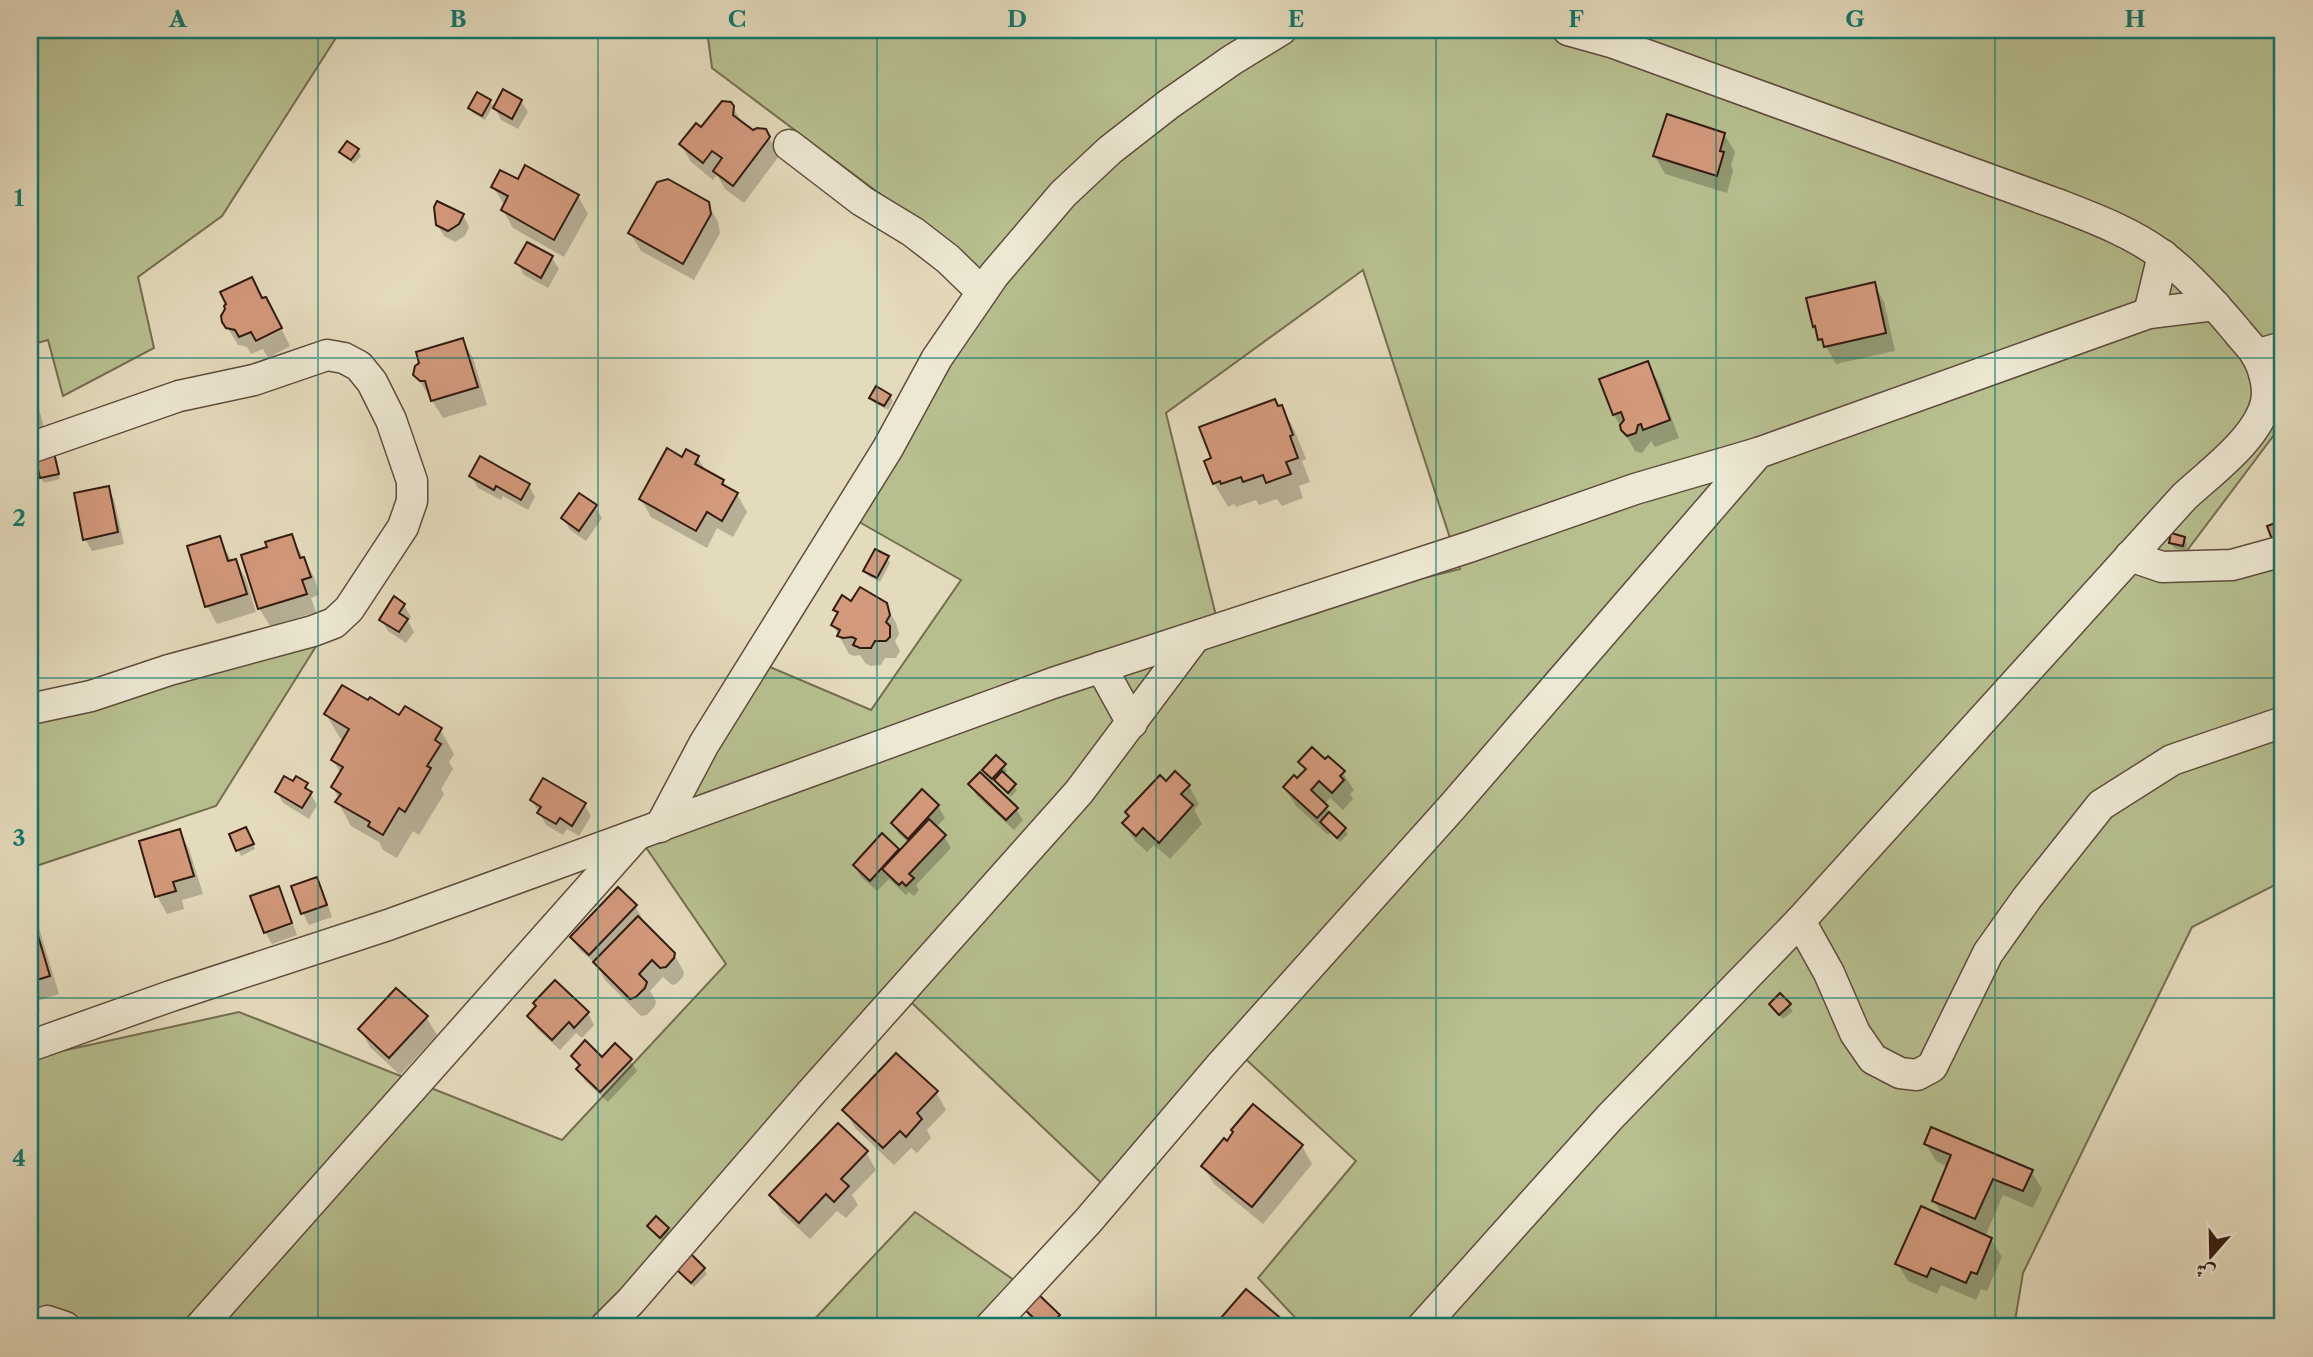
<svg xmlns="http://www.w3.org/2000/svg" width="2313" height="1357" viewBox="0 0 2313 1357" font-family="'Libre Caslon Text',Amiri,serif">
  <rect width="100%" height="100%" fill="#e4dbbc"/>
  <filter id="stains"><feTurbulence type="fractalNoise" baseFrequency=".00286" numOctaves="4"/><feColorMatrix values="0 0 0 0 .2 0 0 0 0 .09 0 0 0 0 .02 0 0 0 .5 -.17"/></filter>
  <radialGradient id="worn" r=".72"><stop offset=".6" stop-color="#630" stop-opacity="0"/><stop offset="1" stop-color="#630" stop-opacity=".3"/></radialGradient>
  <!-- green -->
  <g fill="#b7bf8f" stroke="#756d50" stroke-width="2" fill-rule="evenodd">
    <polygon points="30,30 341,30 222,216 138,277 154,348 63,396 48,340 30,345"/>
    <path d="M 707,30 L 2283,30 L 2283,423 L 2183,556 L 2283,553 L 2283,881 L 2192,927 L 2023,1273 L 2014,1327 L 1304,1327 L 1258,1278 L 1356,1161 L 1238,1052 L 1114,1195 L 912,1003 L 598,1327 L 78,1327 L 30,1306 L 30,1058 L 239,1012 L 562,1140 L 726,964 L 645,846 L 763,664 L 871,710 L 961,580 L 847,515 L 992,278 L 712,68 ZM 1363,270 L 1460,569 L 1219,628 L 1166,413 Z"/>
    <polygon points="320,640 216,806 30,868 30,713"/>
    <polygon points="915,1212 1030,1291 998,1327 807,1327"/>
  </g>
  <!-- shadow -->
  <g fill="#0003">
    <polygon points="490,101 493,106 485,120 473,113 470,108"/>
    <polygon points="521,101 528,112 518,129 501,120 495,108"/>
    <polygon points="733,107 743,125 753,133 765,130 779,156 744,203 725,189 717,175 713,180 691,162 681,145"/>
    <polygon points="1724,134 1735,152 1731,165 1733,171 1727,193 1665,174 1655,156"/>
    <polygon points="358,150 361,156 354,164 344,157 341,152"/>
    <polygon points="518,182 578,196 588,214 564,257 513,228 503,210 505,206 493,187"/>
    <polygon points="708,204 718,222 720,233 694,280 641,251 630,233"/>
    <polygon points="463,215 469,227 465,236 455,242 444,236 437,224"/>
    <polygon points="552,258 559,269 548,288 524,275 517,263"/>
    <polygon points="1874,284 1884,302 1895,351 1836,364 1814,326"/>
    <polygon points="263,300 281,327 255,339 255,343 282,330 290,346 268,358 263,349 251,354 247,347 238,345 224,322"/>
    <polygon points="462,340 473,358 487,405 443,418 415,374"/>
    <polygon points="1647,363 1658,381 1679,438 1655,447 1651,441 1642,453 1635,451 1614,415 1602,380"/>
    <polygon points="30,375 46,435 30,444"/>
    <polygon points="890,396 893,401 888,410 874,403 871,398"/>
    <polygon points="1282,407 1295,431 1306,459 1302,461 1310,482 1299,486 1303,498 1282,506 1277,499 1259,505 1256,500 1236,507 1234,504 1228,507 1214,483 1278,408"/>
    <polygon points="53,455 60,479 44,483 41,478"/>
    <polygon points="698,458 706,472 723,481 728,489 737,494 747,512 733,537 717,528 707,548 651,517 641,499 683,459"/>
    <polygon points="471,476 529,486 535,497 528,510 503,496 501,500 478,488"/>
    <polygon points="108,488 114,499 124,544 92,551 85,539"/>
    <polygon points="595,507 602,518 586,541 570,530 563,518"/>
    <polygon points="291,536 314,577 319,595 311,598 316,612 270,626 259,608 269,549"/>
    <polygon points="219,538 232,562 235,561 246,579 256,612 217,624 207,606"/>
    <polygon points="2184,538 2187,544 2186,551 2174,548 2171,543"/>
    <polygon points="887,558 890,563 880,582 868,576 865,571"/>
    <polygon points="852,603 885,604 896,623 899,634 895,641 900,651 896,658 885,658 881,665 871,666 865,663 860,655 854,656 849,654 833,625 838,615 835,610"/>
    <polygon points="404,605 411,617 408,621 414,632 406,643 388,631 381,620"/>
    <polygon points="326,714 400,717 440,729 454,754 449,762 453,769 441,789 444,794 419,835 413,831 397,858 383,850 379,842 351,826 338,802 339,799 333,788 341,774 333,760 344,741 340,738"/>
    <polygon points="1300,763 1343,773 1354,790 1350,794 1353,799 1343,810 1330,798 1324,805 1348,834 1340,842 1330,833 1328,835 1296,806 1285,788 1297,781 1306,772"/>
    <polygon points="1004,766 1007,771 1003,775 1017,790 1011,797 984,770"/>
    <polygon points="1166,783 1189,786 1199,804 1194,810 1202,824 1170,859 1154,845 1147,852 1135,841 1124,823"/>
    <polygon points="294,784 306,785 317,805 309,819 283,803 277,792"/>
    <polygon points="970,784 1016,809 1023,820 1014,830 977,796"/>
    <polygon points="922,792 938,806 945,818 935,828 944,836 951,848 916,885 919,890 914,896 909,892 906,895 889,879 877,891 861,877 855,865 882,836 900,853 909,843 899,834 893,823"/>
    <polygon points="532,800 584,804 591,816 579,836 567,829 563,835 546,825"/>
    <polygon points="179,831 189,849 203,894 182,900 184,909 167,914 157,896"/>
    <polygon points="248,834 255,849 241,856 231,835"/>
    <polygon points="316,879 323,891 332,917 309,925 303,913"/>
    <polygon points="278,889 284,900 297,935 272,944 265,932"/>
    <polygon points="635,906 642,918 640,920 674,954 684,972 683,977 676,984 672,985 663,977 650,991 656,1001 655,1006 647,1015 641,1016 605,980 597,965 579,949 572,937"/>
    <polygon points="30,912 39,928 59,994 37,1001 40,1009 30,1012"/>
    <polygon points="1780,995 1793,1011 1783,1019 1774,1009"/>
    <polygon points="588,1013 594,1025 582,1038 576,1033 560,1050 536,1028 529,1016"/>
    <polygon points="426,1017 437,1035 400,1075 370,1047 360,1029"/>
    <polygon points="573,1056 630,1060 637,1071 608,1102 585,1081"/>
    <polygon points="936,1092 946,1110 927,1130 931,1138 917,1153 911,1148 894,1165 855,1128 845,1110"/>
    <polygon points="1926,1144 2031,1171 2042,1189 2033,1208 2003,1195 1985,1237 1991,1239 2002,1257 1987,1291 1981,1289 1976,1300 1941,1285 1937,1294 1908,1281 1897,1263 1945,1219 1934,1201 1948,1167 1936,1161"/>
    <polygon points="1302,1146 1312,1164 1263,1224 1214,1184 1203,1166"/>
    <polygon points="866,1152 876,1170 852,1195 858,1205 846,1218 837,1211 810,1239 782,1213 771,1195"/>
    <polygon points="649,1226 667,1229 670,1234 663,1242"/>
    <polygon points="704,1269 707,1274 694,1287 679,1270"/>
    <polygon points="1024,1308 1059,1316 1065,1327 1039,1327 1031,1319"/>
  </g>
  <!-- building -->
  <g fill="#d2997b" stroke="#331b11" stroke-width="2">
    <polygon points="503,89 522,100 512,119 493,108"/>
    <polygon points="477,92 491,100 482,116 468,108"/>
    <polygon points="722,101 731,102 734,106 733,115 753,130 757,128 766,129 770,137 733,186 713,171 722,158 712,151 703,163 679,144 696,123 701,127"/>
    <polygon points="1667,114 1725,133 1720,151 1724,152 1717,176 1653,156"/>
    <polygon points="347,141 359,149 351,160 339,152"/>
    <polygon points="525,165 579,195 554,240 501,210 508,196 491,187 500,170 518,179"/>
    <polygon points="668,179 709,202 711,214 683,264 628,233 657,182"/>
    <polygon points="437,201 464,214 459,224 448,231 436,225 434,207"/>
    <polygon points="527,242 553,256 541,278 515,263"/>
    <polygon points="252,277 262,298 266,297 282,328 256,341 251,332 239,337 235,330 226,328 222,322 221,316 225,309 224,306 226,304 220,292"/>
    <polygon points="1875,282 1886,333 1824,347 1822,339 1818,340 1815,326 1813,327 1806,298"/>
    <polygon points="463,338 478,387 431,401 425,381 420,381 413,375 415,366 419,363 416,352"/>
    <polygon points="1648,361 1670,420 1643,430 1641,424 1638,425 1636,433 1627,436 1621,430 1620,425 1624,420 1621,412 1613,415 1599,379"/>
    <polygon points="876,386 891,395 884,406 869,398"/>
    <polygon points="30,389 37,417 30,419"/>
    <polygon points="1275,399 1278,406 1282,405 1293,435 1290,436 1298,458 1286,462 1291,474 1266,483 1263,475 1243,482 1241,477 1221,484 1220,481 1213,484 1204,461 1211,458 1199,427"/>
    <polygon points="667,448 682,457 686,449 699,456 695,464 724,480 722,484 738,493 722,521 707,512 696,531 639,499"/>
    <polygon points="54,453 59,474 40,478 35,457"/>
    <polygon points="480,456 530,484 521,500 496,486 494,490 469,476"/>
    <polygon points="109,486 118,532 83,540 74,493"/>
    <polygon points="579,493 597,505 579,531 561,518"/>
    <polygon points="2283,520 2283,538 2273,542 2267,526"/>
    <polygon points="2171,533 2185,537 2183,546 2169,543"/>
    <polygon points="292,534 300,558 304,557 311,577 302,580 307,594 258,609 241,555 267,547 265,542"/>
    <polygon points="220,536 228,561 236,559 247,594 205,607 187,546"/>
    <polygon points="875,549 889,556 877,578 863,571"/>
    <polygon points="860,587 887,603 890,615 886,622 890,626 890,637 886,641 875,641 871,648 860,648 853,645 856,639 852,637 843,638 837,636 840,630 831,625 838,612 833,610 842,595 851,601"/>
    <polygon points="394,596 405,604 399,613 408,619 399,632 379,620"/>
    <polygon points="342,685 368,700 370,697 399,715 405,706 442,728 435,740 441,744 427,766 431,768 405,812 399,808 383,835 368,826 370,822 335,802 341,794 331,787 343,767 331,760 349,729 324,714"/>
    <polygon points="1312,747 1325,759 1328,756 1345,771 1340,776 1344,780 1332,793 1319,781 1311,790 1328,806 1317,818 1283,787 1294,775 1297,778 1306,769 1298,762"/>
    <polygon points="996,755 1006,764 992,779 982,770"/>
    <polygon points="1002,771 1016,784 1008,793 994,780"/>
    <polygon points="1175,771 1190,785 1181,794 1193,805 1159,843 1143,828 1136,836 1122,823 1129,816 1125,812 1160,775 1166,781"/>
    <polygon points="980,772 1018,808 1006,820 968,784"/>
    <polygon points="284,776 293,781 296,776 308,783 305,788 312,792 302,808 275,792"/>
    <polygon points="543,778 586,803 572,826 560,818 556,824 537,813 541,807 530,800"/>
    <polygon points="922,789 939,805 908,839 891,823"/>
    <polygon points="1329,812 1346,828 1337,838 1320,822"/>
    <polygon points="929,819 946,835 909,874 914,878 906,886 902,882 899,885 882,869"/>
    <polygon points="246,827 254,844 236,851 229,834"/>
    <polygon points="180,829 194,876 173,882 176,891 155,897 139,841"/>
    <polygon points="882,833 899,849 870,881 853,865"/>
    <polygon points="317,877 327,905 301,914 291,886"/>
    <polygon points="279,886 292,923 264,933 250,896"/>
    <polygon points="618,887 637,905 589,955 570,937"/>
    <polygon points="30,909 50,976 30,982"/>
    <polygon points="638,916 675,953 674,958 666,967 660,968 652,960 639,974 647,982 645,988 636,997 630,999 593,962"/>
    <polygon points="555,980 589,1012 574,1028 569,1022 552,1040 527,1016 536,1006 533,1003"/>
    <polygon points="396,988 428,1016 389,1058 358,1029"/>
    <polygon points="1780,993 1791,1004 1779,1015 1769,1004"/>
    <polygon points="585,1040 602,1057 615,1043 632,1059 600,1092 576,1069 580,1065 571,1056"/>
    <polygon points="896,1053 938,1091 917,1113 922,1119 906,1137 900,1131 883,1148 842,1110"/>
    <polygon points="1253,1104 1303,1145 1252,1207 1201,1166 1224,1138 1227,1141 1233,1132 1231,1130"/>
    <polygon points="838,1123 868,1151 841,1179 849,1186 834,1202 826,1194 799,1223 769,1195"/>
    <polygon points="1931,1127 2033,1170 2023,1191 1993,1179 1975,1219 1932,1201 1951,1155 1924,1144"/>
    <polygon points="1921,1206 1992,1238 1977,1274 1971,1272 1966,1283 1931,1268 1927,1277 1895,1264"/>
    <polygon points="656,1216 669,1228 660,1238 647,1226"/>
    <polygon points="691,1254 705,1268 691,1283 677,1270"/>
    <polygon points="1246,1289 1290,1326 1290,1327 1213,1327"/>
    <polygon points="1036,1292 1060,1315 1049,1327 1043,1327 1022,1307"/>
  </g>
  <g fill="none" stroke-linecap="round" stroke-linejoin="round">
    <defs>
      <g id="minor">
        <polyline points="789,145 862,201 913,232 948,259 982,292"/>
        <polyline points="2149,313 2163,255"/>
        <polyline points="2256,355 2283,347"/>
        <polyline points="30,448 179,396 254,380 327,355 344,358 359,366 372,382 391,420 412,481 412,501 403,527 349,609 334,623 313,631 169,670 91,696 30,709"/>
        <polyline points="2130,556 2162,567 2232,565 2283,551"/>
        <polyline points="1101,667 1132,723"/>
        <polyline points="660,827 704,744 888,448 937,358 994,275 1063,194 1110,150 1169,104 1232,60 1281,30"/>
        <polyline points="1800,921 1829,973 1855,1033 1873,1059 1900,1073 1917,1075 1932,1067 1988,953 2027,898 2101,805 2172,760 2283,722"/>
        <polyline points="30,1046 171,996 388,925 1053,683 1472,546 1635,489 1758,453 2149,313 2215,305"/>
        <polyline points="42,1327 47,1321 65,1327"/>
        <polyline points="200,1327 634,838"/>
        <polyline points="605,1327 631,1301 810,1094 1079,792 1195,637"/>
        <polyline points="990,1327 1088,1221 1221,1065 1453,806 1758,453"/>
        <path d="M 1422,1327 L 1610,1117 L 1800,921 L 2184,497 C 2211,472 2258,438 2266,402 C 2269,387 2264,369 2257,356 C 2252,347 2243,339 2237,331 C 2216,306 2188,274 2162,255 C 2131,232 2093,218 2057,204 L 1611,42 L 1568,30"/>
      </g>
    </defs>
    <!-- minor casing -->
    <use href="#minor" stroke="#5f4b3c" stroke-width="33"/>
    <!-- minor -->
    <use href="#minor" stroke="#ede8d3" stroke-width="30"/>
  </g>
  <!-- grid -->
  <path fill="none" stroke="#0f766e" stroke-width="2" stroke-opacity="0.55" d="M 318,30 L 318,1327M 598,30 L 598,1327M 877,30 L 877,1327M 1156,30 L 1156,1327M 1436,30 L 1436,1327M 1716,30 L 1716,1327M 1995,30 L 1995,1327M 30,358 L 2283,358M 30,678 L 2283,678M 30,998 L 2283,998"/>
  <!-- margin -->
  <rect width="2313" height="1357" fill="none" stroke="#e4dbbc" stroke-width="77"/>
  <!-- north arrow -->
  <g transform="translate(2211 1256) rotate(200)" stroke="#ede8d3" stroke-width="5" paint-order="stroke">
  <path d="M0-5L12 26L0 18L-12 26Z" fill="#331b11"/>
  <text y="-10" font-size="19" font-weight="bold" text-anchor="middle" fill="#331b11">ش</text>
  </g>
  <rect x="38" y="38" width="2236" height="1280" fill="none" stroke="#0f766e" stroke-width="2.5"/>
  <g font-size="23" text-anchor="middle" font-weight="bold" fill="#0f766e">
    <text x="178" y="27">A</text>
    <text x="458" y="27">B</text>
    <text x="737" y="27">C</text>
    <text x="1017" y="27">D</text>
    <text x="1296" y="27">E</text>
    <text x="1576" y="27">F</text>
    <text x="1855" y="27">G</text>
    <text x="2135" y="27">H</text>
    <text x="19" y="206">1</text>
    <text x="19" y="526">2</text>
    <text x="19" y="846">3</text>
    <text x="19" y="1166">4</text>
  </g>
  <rect width="100%" height="100%" filter="url(#stains)"/>
  <rect width="100%" height="100%" fill="url(#worn)"/>
</svg>
